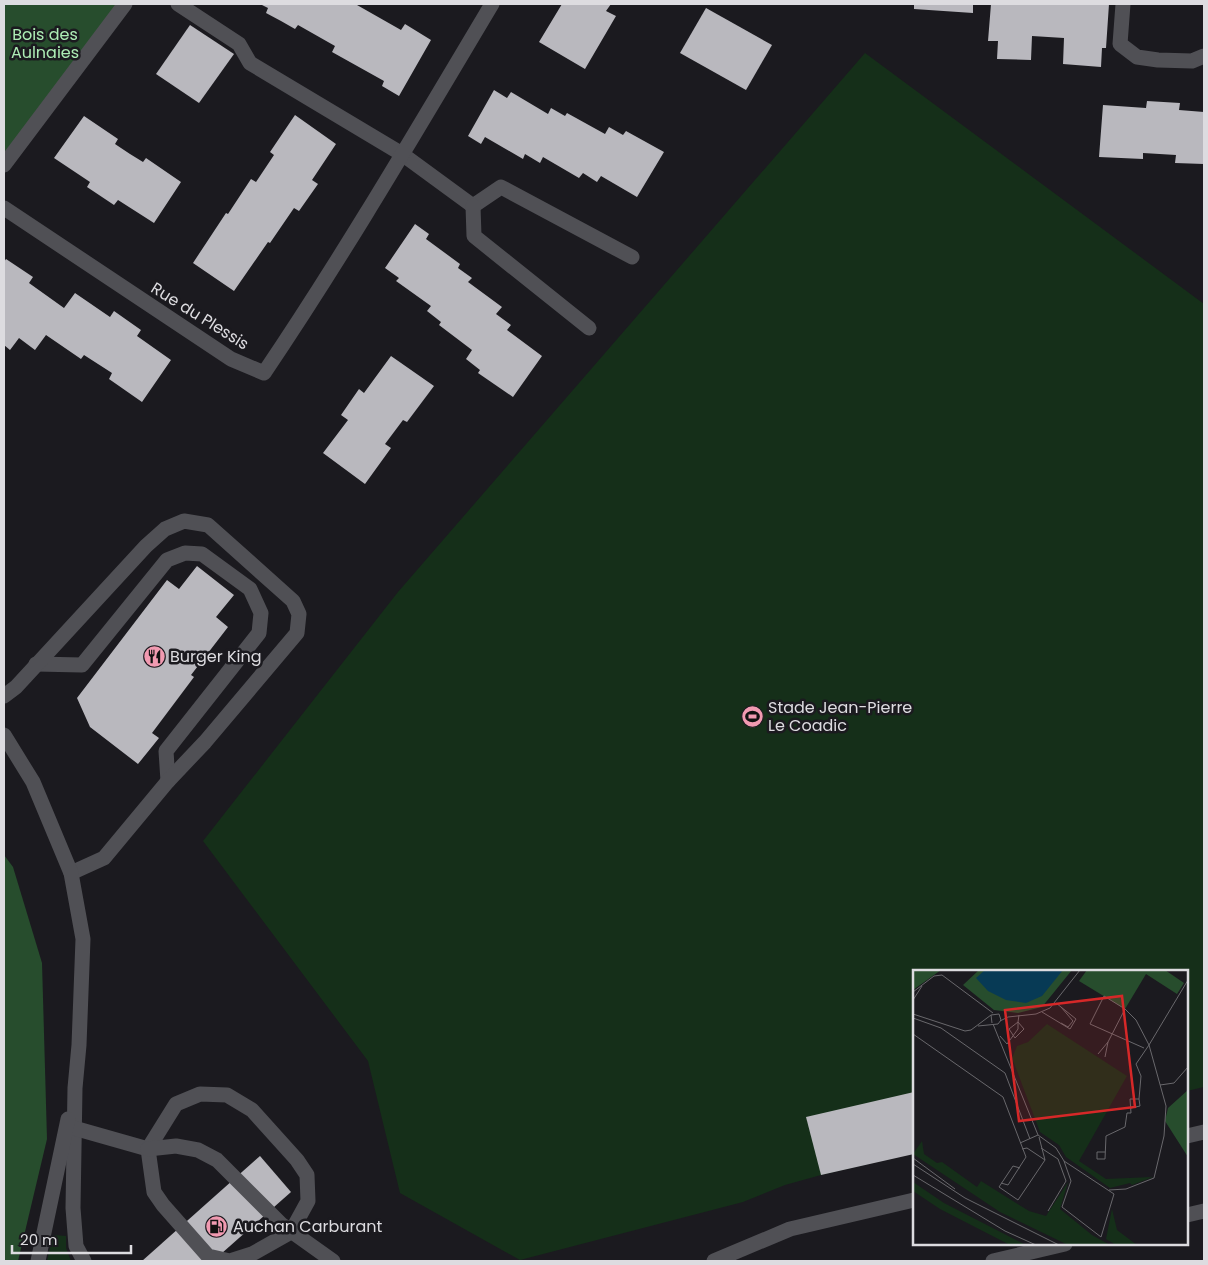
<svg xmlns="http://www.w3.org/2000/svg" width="1208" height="1265" viewBox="0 0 1208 1265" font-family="Poppins,sans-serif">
  <rect width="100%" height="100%" fill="#1b1a1f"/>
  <!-- green -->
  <g fill="#152f19">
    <polygon points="865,53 1204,304 1204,1087 1187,1091 1187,971 914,971 914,1153 821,1175 785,1185 743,1202 520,1260 400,1193 368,1061 203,841 398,592"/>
    <polygon points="53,1235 66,1236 66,1248 71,1261 47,1261"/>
  </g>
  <!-- forest -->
  <g fill="#274d2d">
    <polygon points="4,4 125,4 4,165"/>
    <polygon points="4,855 13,867 42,963 47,1139 18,1261 4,1261"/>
  </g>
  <!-- building -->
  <g fill="#b9b8be">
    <polygon points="260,4 358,4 357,5 401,30 405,24 431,40 399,96 382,86 384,81 332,52 335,46 298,25 295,29 281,21 266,13 268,8"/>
    <polygon points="562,4 611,4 606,11 616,16 585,69 539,42"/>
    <polygon points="914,4 973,4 973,13 914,9"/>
    <polygon points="991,4 1109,4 1106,48 1102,48 1101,67 1063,64 1064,38 1032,36 1031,60 997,59 998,41 988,41"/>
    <polygon points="706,8 772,45 746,90 680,53"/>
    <polygon points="190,25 234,54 199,103 156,74"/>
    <polygon points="494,90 507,98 511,92 548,114 551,108 565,116 567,113 605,134 609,127 623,135 626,131 664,152 637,197 601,176 597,182 583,173 579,178 543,157 540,163 525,154 523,159 485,137 481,144 468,136"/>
    <polygon points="1147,101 1180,103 1179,110 1204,112 1204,164 1175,163 1176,155 1143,153 1143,159 1099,157 1103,105 1146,108"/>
    <polygon points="295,115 336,144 312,180 318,184 299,211 294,208 270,243 268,242 234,291 193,263 226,213 228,214 251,179 256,182 274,155 270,152"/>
    <polygon points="84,116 118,139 115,144 130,154 143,162 146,158 181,182 154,223 118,200 114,205 87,187 90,182 54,158"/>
    <polygon points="415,224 429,234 426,239 460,264 458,268 472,278 468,282 502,307 496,314 511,325 507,330 542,356 513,397 478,373 480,370 466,359 472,350 439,325 441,322 427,311 431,306 396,281 399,278 385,268"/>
    <polygon points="6,259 33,277 29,283 64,308 75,293 110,317 114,311 141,330 137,336 171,360 142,402 109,379 112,373 84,355 81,359 46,335 35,350 19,338 10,350 4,345 4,262"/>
    <polygon points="391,356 434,386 407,422 403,420 385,444 391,448 365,484 323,453 348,420 341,415 359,389 364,393"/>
    <polygon points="197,566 234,595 216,617 228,627 191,675 194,677 152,733 159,738 138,764 90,727 77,698 167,580 179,589"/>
    <polygon points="914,1092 914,1154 821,1175 806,1117"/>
    <polygon points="260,1156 291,1192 213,1261 142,1261"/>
  </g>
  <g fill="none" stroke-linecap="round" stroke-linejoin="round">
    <!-- minor -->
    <g stroke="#505055" stroke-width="15">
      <polyline points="178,4 239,44 250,63 402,154 473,206 501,187 632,257"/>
      <polyline points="1123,4 1120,44 1137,57 1158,60 1192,61 1204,56"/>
      <polyline points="4,165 125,4"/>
      <polyline points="473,206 474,236 589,328"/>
      <path d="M 4,208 L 231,359 L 264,373 C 345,253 418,128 492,4"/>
      <polyline points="36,664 82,665 167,560 185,553 202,554 250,589 261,613 259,633 166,751 168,781"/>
      <polyline points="4,696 16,687 146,546 165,529 184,521 208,525 293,601 299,614 297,633 205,742 168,781 104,858 71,873"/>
      <polyline points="4,735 33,782 71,873 83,939 79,1045 75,1088 73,1208 76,1246 84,1261"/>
      <polyline points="74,1128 148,1149 154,1192 163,1205 208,1256 230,1261 252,1254 291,1232 308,1201 307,1175 297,1160 252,1110 227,1095 200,1094 176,1104 148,1149"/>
      <polyline points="1187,1136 1204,1132"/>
      <polyline points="148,1149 176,1146 198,1150 217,1160 281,1224 333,1261"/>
      <polyline points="1187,1215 1204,1211"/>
      <polyline points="38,1261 68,1119"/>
      <polyline points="714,1261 790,1229 914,1200"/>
      <polyline points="993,1261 1065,1244"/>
    </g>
  </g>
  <!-- icons -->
  <defs>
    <symbol id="restaurant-disc" viewBox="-11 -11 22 22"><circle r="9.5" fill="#f19ab1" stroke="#1b1a1f"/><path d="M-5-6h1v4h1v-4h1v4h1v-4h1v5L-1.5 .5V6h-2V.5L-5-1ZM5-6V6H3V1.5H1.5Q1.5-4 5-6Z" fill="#111"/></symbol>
    <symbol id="stadium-disc" viewBox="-11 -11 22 22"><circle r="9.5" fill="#f19ab1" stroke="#1b1a1f"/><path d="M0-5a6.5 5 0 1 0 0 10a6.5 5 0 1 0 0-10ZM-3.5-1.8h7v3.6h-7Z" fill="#111"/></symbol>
    <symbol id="fuel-disc" viewBox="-11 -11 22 22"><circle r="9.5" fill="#f19ab1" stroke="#1b1a1f"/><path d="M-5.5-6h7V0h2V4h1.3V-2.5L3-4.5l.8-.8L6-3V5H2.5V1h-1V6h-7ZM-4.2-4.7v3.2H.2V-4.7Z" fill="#111"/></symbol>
  </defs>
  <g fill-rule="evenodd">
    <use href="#restaurant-disc" x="142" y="644" width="25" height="25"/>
    <use href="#stadium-disc" x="740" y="704" width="25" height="25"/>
    <use href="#fuel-disc" x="204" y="1214" width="25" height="25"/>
  </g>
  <g text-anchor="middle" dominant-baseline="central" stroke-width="5" stroke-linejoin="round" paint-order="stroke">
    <!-- park labels -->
    <g font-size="16" fill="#adedb5" stroke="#1b1a1f">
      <text x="45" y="34">Bois des<tspan x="45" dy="18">Aulnaies</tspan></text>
    </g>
    <!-- street labels -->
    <g font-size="16" fill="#dddce0" stroke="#1b1a1f">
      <text transform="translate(200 316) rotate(32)">Rue du Plessis</text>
    </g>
    <!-- poi labels -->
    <g font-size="16" fill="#dddce0" stroke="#1b1a1f" text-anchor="start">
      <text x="170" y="656">Burger King</text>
      <text x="768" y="707">Stade Jean-Pierre<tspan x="768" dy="18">Le Coadic</tspan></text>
      <text x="233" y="1226">Auchan Carburant</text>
    </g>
  </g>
  <!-- overview -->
  <g transform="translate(913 970)">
    <rect width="275" height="275" fill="#1b1a1f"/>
    <path d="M 134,54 L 214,106 L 166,191 L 193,209 L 240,207 L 219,215 L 217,213 L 197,218 L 153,187 L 146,175 L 127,162 L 99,88 L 104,76 L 115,72 ZM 9,171 L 11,184 L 24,193 L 29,192 L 64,217 L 68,211 L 116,241 L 133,246 L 155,212 L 147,239 L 179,265 L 197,275 L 155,275 L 87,242 L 0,184 ZM 0,212 L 31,233 L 113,275 L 97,275 L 27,239 L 0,221 ZM 199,239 L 204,260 L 224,275 L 203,275 L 193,269 Z" fill="#152f19"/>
    <path d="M 0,0 L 28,0 L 0,20 ZM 66,0 L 159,0 L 129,37 L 105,43 L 81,40 L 50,15 ZM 174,0 L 252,0 L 271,13 L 264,24 L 233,4 L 212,39 L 166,11 ZM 275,120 L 275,187 L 252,151 L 255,138 Z" fill="#274d2d"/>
    <path d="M 72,0 L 150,0 L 129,26 L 113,33 L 93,30 L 75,21 L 63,8 Z" fill="#073a55"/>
    <path fill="none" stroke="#69686c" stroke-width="1" d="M 0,22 L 21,6 L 29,5 L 80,43M 0,30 L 9,16M 129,42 L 157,59 L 163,49 L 143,33M 0,44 L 52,61 L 58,60 L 78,45M 0,48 L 28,58 L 92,103 L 117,169M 87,51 L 95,47 L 123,44 L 137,38 L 167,0M 105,52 L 111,59 L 102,68 L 96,59 L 105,52 L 106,45M 148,53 L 155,57 L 160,51 L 148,37M 80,54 L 125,165 L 143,178 L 151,191 L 201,224 L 188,267 L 149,237 L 158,211 L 151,191M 65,56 L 85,54 L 88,50 L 86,44 L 78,45 L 79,53M 0,64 L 90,127 L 113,187 L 95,215 L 88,213M 87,66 L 94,74 L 105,59 L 105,52M 185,84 L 195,72M 192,87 L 195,72 L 212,39M 247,115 L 261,113 L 275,97M 226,129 L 228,106 L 223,94 L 236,75 L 223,50 L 212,39 L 191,26 L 177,54 L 231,78M 107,173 L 125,165M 128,178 L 145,189 L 153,211 L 135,241M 109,179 L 114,178 L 132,190M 192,182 L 184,182 L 184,189 L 192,189 L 193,166 L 212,157 L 214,143 L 218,143 L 217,129 L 226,129 L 227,136 L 218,138M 0,188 L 42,219M 0,194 L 52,228 L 146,275M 107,198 L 100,196 L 86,217 L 105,230 L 132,190 L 126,167M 0,205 L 92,261 L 123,275M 196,220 L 213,219 L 241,208 L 251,166 L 253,136 L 236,75 L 275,10"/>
    <path fill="#d62828" fill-opacity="0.15" stroke="#d62828" stroke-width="2.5" d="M 209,26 L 222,137 L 106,151 L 92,40 Z"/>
    <rect width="275" height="275" fill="none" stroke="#dddce0" stroke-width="2.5"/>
  </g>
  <!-- border -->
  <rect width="1208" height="1265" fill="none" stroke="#dddce0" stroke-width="10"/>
  <!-- scale -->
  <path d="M12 1245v8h119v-8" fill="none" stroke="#dddce0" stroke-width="2.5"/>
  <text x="20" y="1245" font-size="15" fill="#dddce0" stroke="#1b1a1f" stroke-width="4" paint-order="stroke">20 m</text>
</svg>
